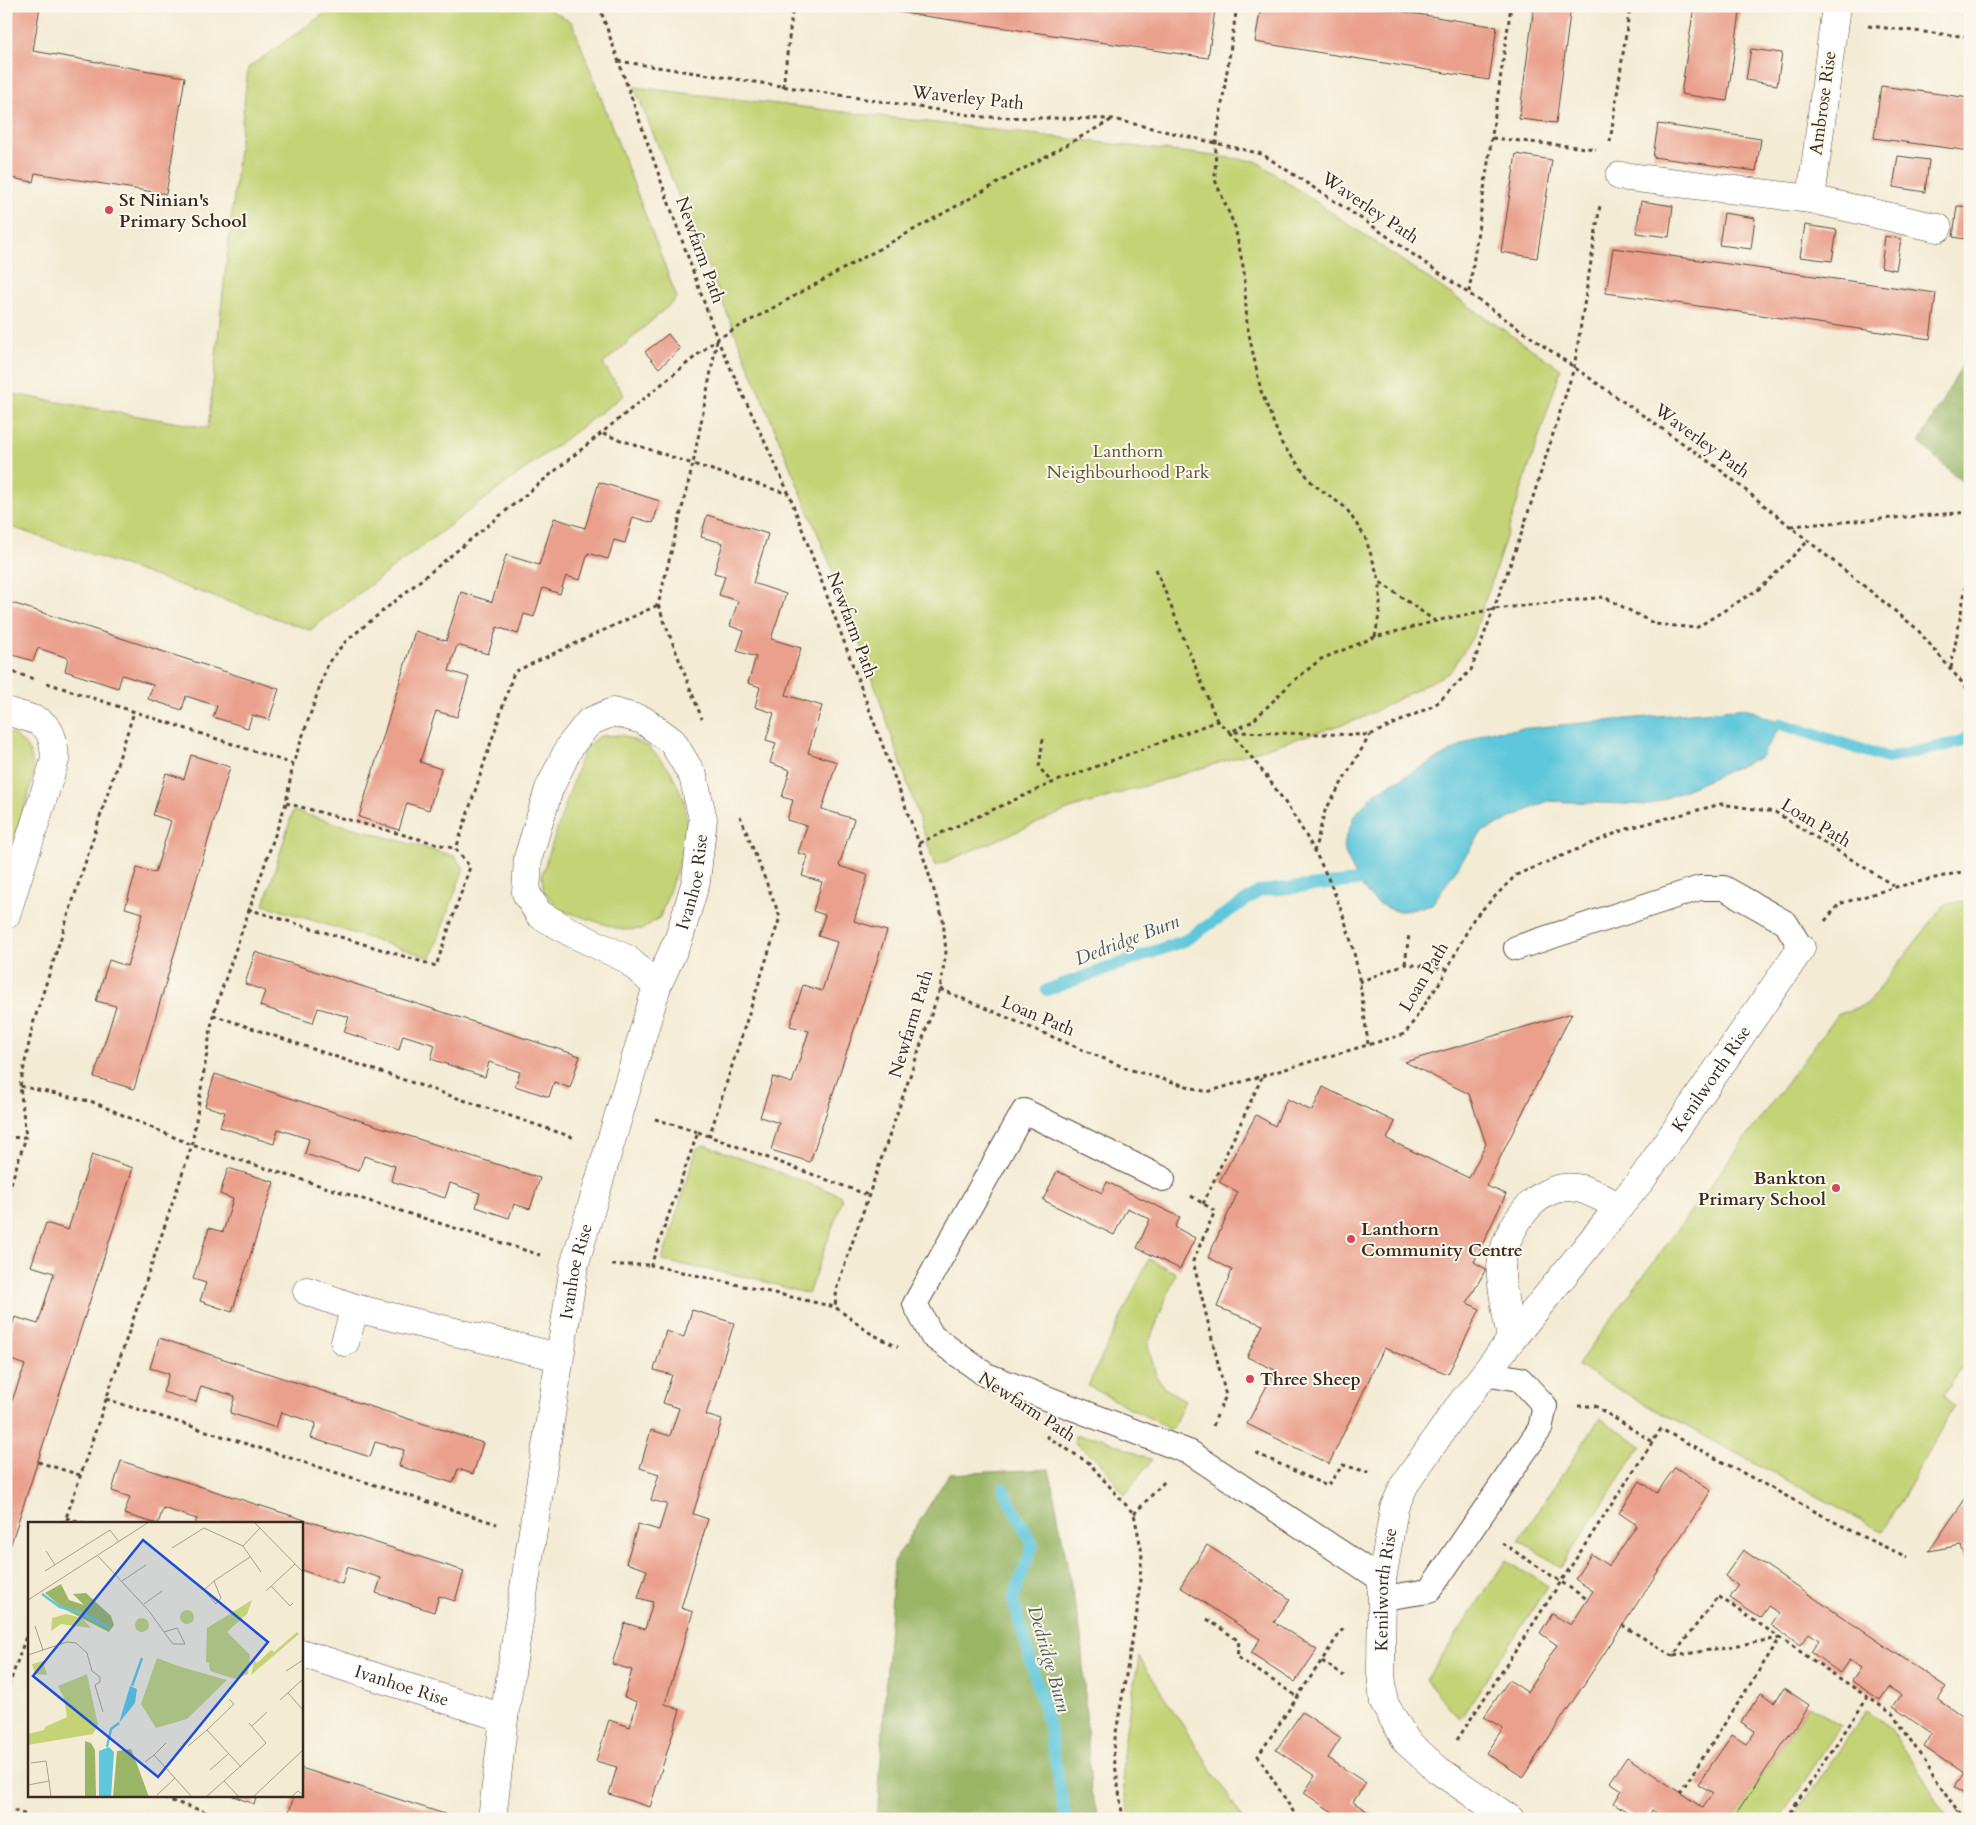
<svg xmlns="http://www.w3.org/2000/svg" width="1976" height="1825" viewBox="0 0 1976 1825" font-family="Cardo,serif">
  <rect width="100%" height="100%" fill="#fbf7ec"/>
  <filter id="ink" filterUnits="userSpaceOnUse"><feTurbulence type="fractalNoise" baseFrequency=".02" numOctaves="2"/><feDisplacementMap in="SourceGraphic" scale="10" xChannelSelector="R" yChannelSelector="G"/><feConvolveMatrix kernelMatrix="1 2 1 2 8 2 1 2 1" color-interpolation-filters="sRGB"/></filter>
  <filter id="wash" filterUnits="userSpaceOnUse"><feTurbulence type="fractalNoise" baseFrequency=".0096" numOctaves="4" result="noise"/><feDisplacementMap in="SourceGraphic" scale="20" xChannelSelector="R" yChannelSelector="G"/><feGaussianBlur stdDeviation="1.12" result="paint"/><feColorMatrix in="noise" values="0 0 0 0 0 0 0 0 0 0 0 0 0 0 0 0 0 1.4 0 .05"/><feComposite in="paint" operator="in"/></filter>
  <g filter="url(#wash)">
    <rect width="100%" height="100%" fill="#f3ebd4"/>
    <!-- green -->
    <g fill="#c3d375" stroke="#7f7e4a">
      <polygon points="335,6 543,6 572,22 677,298 603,364 624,395 310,630 6,525 6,393 208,428 248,68"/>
      <polygon points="634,87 1256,161 1561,369 1474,635 1450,672 1360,719 1070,809 935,866 852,617"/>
      <path d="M 6,731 C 45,749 33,782 22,814 C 17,830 12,846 6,862 Z"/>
      <polygon points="622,735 649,747 670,770 684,799 688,837 660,917 643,929 622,930 558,909 543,890 542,874 585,747 600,736"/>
      <polygon points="293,811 454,856 464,868 431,958 264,905"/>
      <polygon points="1970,900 1970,1356 1943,1394 1954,1406 1883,1532 1641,1402 1577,1365 1837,1015 1867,1004 1945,904"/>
      <polygon points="705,1145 840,1195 842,1201 808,1294 752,1278 662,1261 697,1148"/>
      <polygon points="1149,1259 1176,1273 1148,1345 1156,1376 1163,1387 1185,1400 1172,1430 1088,1386"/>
      <polygon points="1600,1418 1641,1446 1561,1567 1519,1540"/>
      <polygon points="1075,1436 1099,1437 1152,1460 1125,1495 1098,1460 1075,1443"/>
      <polygon points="1506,1560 1548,1586 1460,1719 1426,1680"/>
      <path d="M 1139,1657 L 1243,1819 L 1131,1819 C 1112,1768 1131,1709 1139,1657 Z"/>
      <polygon points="1809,1705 1841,1726 1779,1819 1733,1819"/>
      <polygon points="1867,1710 1887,1724 1947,1815 1944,1819 1793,1819"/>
    </g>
    <!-- forest -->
    <g fill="#9ab566" stroke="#6a7042">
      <polygon points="1970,352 1970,489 1919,442"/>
      <polygon points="1049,1469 1081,1637 1091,1792 1099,1819 877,1819 894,1562 949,1474"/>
    </g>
    <!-- water -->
    <path fill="#5fc7db" stroke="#4d787c" d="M 1746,708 L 1781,724 L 1761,757 L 1650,805 L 1547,801 L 1482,832 L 1432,904 C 1423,906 1408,912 1398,911 C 1365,905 1355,875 1343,847 L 1354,816 L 1376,792 L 1486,732 Z"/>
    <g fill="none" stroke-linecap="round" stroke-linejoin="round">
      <!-- stream -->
      <g stroke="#5fc7db" stroke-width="12">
        <polyline points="1781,724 1888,758 1960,742 1970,736"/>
        <polyline points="1047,990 1184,941 1260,891 1357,881"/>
        <polyline points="1003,1489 1033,1545 1013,1599 1048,1722 1066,1819"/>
      </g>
    </g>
    <g id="blocks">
      <!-- building -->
      <g fill="#eaa08d">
        <polygon points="6,6 40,6 33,51 185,77 166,194 35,173 33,182 6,177"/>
        <polygon points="857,6 1188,6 1215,10 1208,58"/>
        <polygon points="1261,6 1369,6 1497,27 1489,80 1255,42"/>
        <polygon points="1463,6 1479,6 1478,10"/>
        <polygon points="1534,6 1571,6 1556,123 1519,119"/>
        <polygon points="1694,6 1741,6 1727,101 1681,94"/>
        <polygon points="1751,49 1782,53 1777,85 1746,80"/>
        <polygon points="1881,86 1970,98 1970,151 1874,138"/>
        <polygon points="1658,124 1761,139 1756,171 1653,157"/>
        <polygon points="1516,154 1552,160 1537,258 1501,252"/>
        <polygon points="1898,156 1929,160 1925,192 1893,187"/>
        <polygon points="1641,201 1673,206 1669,237 1636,233"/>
        <polygon points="1957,206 1970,207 1970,240 1953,237"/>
        <polygon points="1724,213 1755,218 1751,249 1719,245"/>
        <polygon points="1805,225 1837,230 1832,261 1800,257"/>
        <polygon points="1885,236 1901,239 1896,270 1881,267"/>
        <polygon points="1613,248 1936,293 1930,339 1606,293"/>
        <polygon points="668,334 680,349 659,368 645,352"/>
        <polygon points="599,482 660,501 653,523 633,517 625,543 614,540 608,559 588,553 580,580 566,576 560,594 543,588 534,617 524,614 518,634 497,627 488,654 457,645 449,671 469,677 457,717 436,711 433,720 420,762 441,769 429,810 407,803 399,830 359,817 415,631 446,641 461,592 492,602 506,555 539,565 554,518 585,528"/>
        <polygon points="707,515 768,534 753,583 786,594 771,639 801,648 786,695 822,706 808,753 837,762 822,809 854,819 839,866 868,875 854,921 887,931 810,1162 771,1150 779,1123 760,1117 773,1077 792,1083 809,1031 790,1026 803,985 822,991 837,942 818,936 825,915 813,911 822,882 802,876 808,856 798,853 807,826 787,820 793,800 782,797 790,770 770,763 776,743 766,740 774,713 755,707 760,687 748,683 756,657 737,651 744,631 730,626 738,601 719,595 725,576 714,573 723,543 701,537"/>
        <polygon points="6,601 279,689 269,720 252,715 248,728 213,717 217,706 186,696 182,710 148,699 153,685 122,675 118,688 65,671 68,658 38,648 33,661 6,653"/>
        <polygon points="191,755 230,767 134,1089 94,1077 116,1006 96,1001 109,960 127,966 143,913 125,908 137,868 155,873 171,821 153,815 166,773 184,779"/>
        <polygon points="255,952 580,1056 570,1088 554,1082 549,1097 515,1086 520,1072 489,1062 485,1077 431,1059 435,1045 403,1035 399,1050 344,1032 349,1017 318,1008 313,1023 260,1006 265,991 245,984"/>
        <polygon points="1572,1013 1486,1186 1506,1194 1474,1262 1486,1269 1467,1303 1480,1309 1448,1374 1384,1348 1329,1464 1247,1424 1275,1370 1247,1357 1263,1325 1217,1307 1232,1270 1208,1257 1238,1192 1219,1182 1256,1115 1275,1126 1287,1099 1312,1111 1323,1087 1395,1122 1387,1139 1469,1178 1486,1144 1469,1094 1405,1062"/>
        <polygon points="215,1074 540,1178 530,1209 514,1204 509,1218 476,1207 480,1193 450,1183 445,1198 391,1181 395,1166 380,1161 364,1156 359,1171 305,1154 309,1139 278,1129 274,1144 220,1127 225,1112 205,1106"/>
        <polygon points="92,1154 133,1168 6,1559 6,1417 25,1365 6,1358 6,1344 15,1317 38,1324 54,1273 31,1266 46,1223 68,1230"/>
        <polygon points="228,1168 274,1182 232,1312 200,1301 206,1283 193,1279 209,1228 223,1232 233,1199 220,1194"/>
        <polygon points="1057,1171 1102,1193 1107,1182 1180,1217 1175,1227 1195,1238 1180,1269 1137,1248 1150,1219 1127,1208 1114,1235 1043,1200"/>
        <polygon points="692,1310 734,1323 706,1415 722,1420 693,1514 708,1519 681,1608 693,1612 665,1704 680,1710 650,1807 609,1794 617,1767 596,1761 609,1720 630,1727 637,1702 624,1697 632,1670 612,1664 625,1623 645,1629 653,1602 638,1598 647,1570 626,1563 638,1524 659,1530 667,1504 651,1500 659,1474 640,1468 651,1430 670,1436 679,1408 663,1403 672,1375 654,1370 666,1331 684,1337"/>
        <polygon points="159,1338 483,1443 473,1474 458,1469 453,1483 399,1466 404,1450 375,1442 370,1457 311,1438 316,1423 281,1412 276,1428 230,1413 235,1396 201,1386 196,1402 163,1392 169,1374 150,1368"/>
        <polygon points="121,1461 464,1571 455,1601 439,1596 434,1612 376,1593 381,1578 347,1567 342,1584 301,1570 301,1524 195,1524 197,1519 163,1508 158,1524 124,1514 130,1497 112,1491"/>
        <polygon points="1675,1467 1711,1491 1523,1777 1486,1753 1503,1728 1484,1717 1509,1680 1527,1692 1557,1645 1540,1633 1552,1614 1571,1625 1593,1591 1575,1579 1591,1554 1609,1566 1618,1553 1637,1525 1619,1513 1640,1481 1657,1493"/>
        <polygon points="1970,1492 1970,1570 1969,1570 1961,1545 1929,1551"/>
        <polygon points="1207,1545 1290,1599 1274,1622 1317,1650 1295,1682 1251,1653 1260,1639 1180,1587"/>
        <polygon points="1743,1550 1946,1687 1938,1699 1970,1721 1968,1738 1970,1740 1970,1797 1955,1787 1964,1774 1924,1747 1932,1734 1893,1707 1901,1695 1889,1687 1880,1700 1852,1681 1861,1668 1849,1660 1840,1673 1811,1652 1819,1640 1809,1633 1800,1645 1771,1625 1779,1613 1768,1606 1760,1618 1730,1598 1738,1586 1725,1576"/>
        <polygon points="1784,1688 1809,1705 1733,1819 1665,1819 1652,1810 1645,1819 1637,1819 1614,1803 1622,1790 1610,1782 1627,1757 1703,1808 1713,1793 1698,1784 1732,1735 1746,1744 1755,1731 1741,1722 1761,1693 1775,1702"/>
        <polygon points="1302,1712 1341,1738 1328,1758 1366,1783 1353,1802 1379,1819 1343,1819 1304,1793 1315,1776 1276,1750"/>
        <polygon points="301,1768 457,1818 457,1819 300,1819 288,1815 293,1799 286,1796 301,1796"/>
        <polygon points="233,1796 257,1796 254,1804"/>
      </g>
    </g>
  </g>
  <g filter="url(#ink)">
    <use href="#blocks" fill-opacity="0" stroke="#574739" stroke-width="1"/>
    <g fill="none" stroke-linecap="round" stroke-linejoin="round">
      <defs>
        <g id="service">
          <polyline points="1516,948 1700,888 1724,888 1786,923 1801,948"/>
          <polyline points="1163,1179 1024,1111 915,1304 932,1336 986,1375 1191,1453 1382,1580"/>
          <polyline points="1383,1598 1429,1591 1540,1429 1545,1406 1520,1379 1485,1373"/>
        </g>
        <g id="minor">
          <polyline points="1836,6 1811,199 1938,228"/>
          <polyline points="1620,176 1811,199"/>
          <path d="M 6,711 C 41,722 53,719 55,760 L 6,915"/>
          <polyline points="307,1291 355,1308 559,1357"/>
          <polyline points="1511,1340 1619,1207"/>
          <polyline points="345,1342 355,1308"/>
          <path id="s1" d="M 301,1653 L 504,1718"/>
          <path id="s2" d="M 492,1819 L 504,1718 L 574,1266 L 657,986 L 679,938 L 696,881 L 703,819 L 693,776 L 672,741 L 643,720 L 613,712 L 589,722 L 570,746 L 549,789 L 528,858 L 526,893 L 539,914 L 572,933 L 627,959 L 657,986"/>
          <path id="s3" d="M 1510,1819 L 1438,1770 L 1407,1742 L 1384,1703 L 1381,1673 L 1382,1580 L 1394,1508 L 1405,1484 L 1457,1409 L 1511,1340 C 1508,1319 1503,1297 1501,1276 C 1499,1237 1533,1181 1577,1188 C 1592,1191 1606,1200 1619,1207 L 1642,1179 L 1801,948"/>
        </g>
      </defs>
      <!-- service casing -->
      <use href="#service" stroke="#574739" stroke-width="26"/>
      <!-- minor casing -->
      <use href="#minor" stroke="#574739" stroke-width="29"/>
      <!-- path -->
      <g stroke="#574739" stroke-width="3" stroke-dasharray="4 4" stroke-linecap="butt">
        <polyline points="599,6 717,339 789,494 919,843 943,919 946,952 940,989 837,1287 835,1307"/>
        <polyline points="1237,6 1216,143 1215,180 1235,227 1244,271 1247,325 1261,391 1282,444 1313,484 1346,508 1365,537 1380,582"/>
        <polyline points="1868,26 1970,37"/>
        <polyline points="618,61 983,117 1113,119 1262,154 1371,225 1718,468 1916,628 1970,692"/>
        <polyline points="783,87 793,6"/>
        <polyline points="1492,138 1596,149"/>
        <polyline points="1610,142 1630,6"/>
        <polyline points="1469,292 1511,6"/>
        <polyline points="717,340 693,464 789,494"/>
        <polyline points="603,434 693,464 658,605 702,719"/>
        <polyline points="1791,526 1970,512"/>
        <polyline points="1156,569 1217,721"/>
        <polyline points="1375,637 1380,609 1380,582 1435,621"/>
        <polyline points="1951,668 1970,563"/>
        <polyline points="6,670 34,679"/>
        <polyline points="47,683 293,764"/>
        <polyline points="1043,739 1039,767 1052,783"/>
        <polyline points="286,803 456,849"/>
        <polyline points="919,843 1052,783 1217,721 1230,732 1370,735 1435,705 1471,670 1520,538 1574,368 1600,205"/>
        <polyline points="1314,852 1325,811 1370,735"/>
        <polyline points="248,909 436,966 470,867 456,849 514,672 658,605"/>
        <polyline points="1825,921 1839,904 1896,887 1970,870"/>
        <polyline points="1405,964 1409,934"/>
        <polyline points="1359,982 1405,964 1447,969"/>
        <polyline points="940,989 1128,1069 1207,1092 1405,1034 1442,979 1474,918 1516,875 1626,829 1721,804 1775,812 1896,887"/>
        <polyline points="213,1015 575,1138"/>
        <path d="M 1368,1044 C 1364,1014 1361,983 1354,953 C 1334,870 1286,795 1230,732 L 1253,721 L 1291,683 L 1321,659 L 1375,637 L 1444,619 L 1494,609 L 1604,597 L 1655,624 L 1696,628 L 1762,587 L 1809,540"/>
        <polyline points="20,1086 33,1024 134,712"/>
        <polyline points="655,1119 698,1132 651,1265 835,1307 870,1333 898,1347"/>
        <polyline points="698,1132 868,1195"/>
        <polyline points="709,1137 780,917 740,816"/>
        <polyline points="6,1138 26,1137 20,1086 93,1102 192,1145 540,1255"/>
        <polyline points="1191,1196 1215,1211 1193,1261 1226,1396 1220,1408"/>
        <polyline points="6,1199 26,1137"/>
        <polyline points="1203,1204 1263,1075"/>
        <polyline points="612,1265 651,1265"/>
        <polyline points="106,1399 497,1524"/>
        <polyline points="1578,1406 1595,1406 1653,1442"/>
        <polyline points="1213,1426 1217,1415"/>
        <polyline points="1046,1436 1089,1463 1134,1514 1142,1553 1138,1606 1113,1750 1123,1819"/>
        <polyline points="1256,1453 1327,1486 1343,1465 1371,1473"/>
        <polyline points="38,1462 80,1475"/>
        <polyline points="1134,1514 1166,1480"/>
        <polyline points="66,1518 87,1524"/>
        <polyline points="64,1524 192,1145 213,1015 286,803 293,764 328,663 346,641 717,339 1113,119"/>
        <polyline points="1502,1543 1587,1599"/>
        <polyline points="1207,1619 1239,1641 1237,1657 1298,1697"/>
        <polyline points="1622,1625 1673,1656 1718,1596 1894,1715 1957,1811 1968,1819"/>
        <polyline points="1674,1656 1780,1638 1680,1793"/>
        <polyline points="1322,1661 1344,1676"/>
        <polyline points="6,1694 29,1628"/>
        <polyline points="1457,1740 1661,1429 1861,1536 1907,1557"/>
        <polyline points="156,1796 228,1819"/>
        <polyline points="6,1808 38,1819"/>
        <polyline points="1298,1819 1258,1756 1344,1627"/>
        <polyline points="1663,1819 1664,1818"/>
        <polyline points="1786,1819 1868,1697"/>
        <polyline points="1952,1819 1957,1811"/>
      </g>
      <!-- service -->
      <use href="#service" stroke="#fff" stroke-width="24"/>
      <!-- minor -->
      <use href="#minor" stroke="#fff" stroke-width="28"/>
    </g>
  </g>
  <!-- markers -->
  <g fill="#d1495b" stroke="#fbf7ec" stroke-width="2">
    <circle cx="109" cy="210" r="5"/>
    <circle cx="1836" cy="1188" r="5"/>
    <circle cx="1351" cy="1239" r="5"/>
    <circle cx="1250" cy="1379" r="5"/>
  </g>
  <g text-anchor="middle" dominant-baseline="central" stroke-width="4" stroke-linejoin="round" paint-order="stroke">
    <!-- street labels -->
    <g font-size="18" fill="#3b2a1e" stroke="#fbf7ec">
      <text transform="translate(968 98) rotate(6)">Waverley Path</text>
      <text transform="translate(1823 103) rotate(-82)">Ambrose Rise</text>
      <text transform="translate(1370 208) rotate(34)">Waverley Path</text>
      <text transform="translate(700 250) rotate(70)">Newfarm Path</text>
      <text transform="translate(1702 441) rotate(36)">Waverley Path</text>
      <text transform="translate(852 625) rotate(69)">Newfarm Path</text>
      <text transform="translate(1816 823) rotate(31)">Loan Path</text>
      <text stroke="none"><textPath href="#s2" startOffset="962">Ivanhoe Rise</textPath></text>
      <text transform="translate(1424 977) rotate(-59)">Loan Path</text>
      <text transform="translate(1038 1016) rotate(23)">Loan Path</text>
      <text transform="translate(911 1024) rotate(-73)">Newfarm Path</text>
      <text stroke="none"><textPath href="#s3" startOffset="975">Kenilworth Rise</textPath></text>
      <text stroke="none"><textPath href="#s2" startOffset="554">Ivanhoe Rise</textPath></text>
      <text transform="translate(1027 1407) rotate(33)">Newfarm Path</text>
      <text stroke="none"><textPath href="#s3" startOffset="288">Kenilworth Rise</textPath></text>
      <text stroke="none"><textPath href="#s1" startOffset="106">Ivanhoe Rise</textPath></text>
    </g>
    <!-- poi labels -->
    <g font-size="18" font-weight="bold" fill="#3b2a1e" stroke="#fbf7ec" text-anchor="start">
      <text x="119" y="200">St Ninian's<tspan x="119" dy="21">Primary School</tspan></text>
      <text x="1826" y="1178" text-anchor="end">Bankton<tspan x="1826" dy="21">Primary School</tspan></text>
      <text x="1361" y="1229">Lanthorn<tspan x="1361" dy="21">Community Centre</tspan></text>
      <text x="1260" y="1379">Three Sheep</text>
    </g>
    <!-- park labels -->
    <g font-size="18" fill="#5d5434" stroke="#fbf7ec">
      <text x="1128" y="451">Lanthorn<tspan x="1128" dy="21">Neighbourhood Park</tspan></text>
    </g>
    <!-- water labels -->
    <g font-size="19" font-style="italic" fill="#465957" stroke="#fbf7ec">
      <text transform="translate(1127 940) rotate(-21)">Dedridge Burn</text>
      <text transform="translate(1049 1659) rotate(74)">Dedridge Burn</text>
    </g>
  </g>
  <!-- overview -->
  <g transform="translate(28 1522)">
    <rect width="275" height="275" fill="#f3ebd4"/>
    <path d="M 224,78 L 219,92 L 199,110 L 222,133 L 220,152 L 207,157 L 182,149 L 181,141 L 178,140 L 179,106 ZM152 95a7 7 0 1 1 14 0a7 7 0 1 1-14 0ZM 38,92 L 54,96 L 63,106 L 33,102 L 23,109 L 24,96 ZM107 103a7 7 0 1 1 14 0a7 7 0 1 1-14 0ZM 269,110 L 271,112 L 223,153 L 226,139 L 229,141 L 243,128 L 246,130 ZM 129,136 L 150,144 L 199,158 L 159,197 L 128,206 L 113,182 ZM 15,139 L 19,153 L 7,152 L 4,142 ZM 59,152 L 70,203 L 65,212 L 0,223 L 0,212 L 16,208 L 17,205 L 39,195 L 36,176 L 30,164 Z" fill="#c3d375"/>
    <path d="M 33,62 L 41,78 L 56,83 L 45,72 L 58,71 L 83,94 L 86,103 L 81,110 L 36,87 L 17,71 ZM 57,219 L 63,221 L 67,228 L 68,275 L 57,275 ZM 103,227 L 110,245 L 121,275 L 85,275 L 89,229 Z" fill="#9ab566"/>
    <path d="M 102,164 L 109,167 L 107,181 L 91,201 ZM 81,225 L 86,230 L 83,275 L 71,275 L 71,229 Z" fill="#5fc7db"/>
    <path fill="none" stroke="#5fc7db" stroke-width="2.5" d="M 14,72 L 32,85 L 54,91 L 82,106M 104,164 L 114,136M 79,225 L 83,207 L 91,201"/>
    <path fill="none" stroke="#a99e8b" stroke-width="1" d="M 226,0 L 275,50M 232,6 L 215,24 L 233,50M 144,26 L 176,6 L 215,24M 18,29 L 27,43M 70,34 L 121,89 L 136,110 L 149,106 L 157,122 L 145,122 L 136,110M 17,49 L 82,8 L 91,20M 94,59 L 118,43M 186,59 L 176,68 L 188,82 L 193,76 L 186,59 L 222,35M 243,64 L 262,84 L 265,81M 238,69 L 267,42M 0,78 L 121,0M 116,82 L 134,69M 7,104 L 15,128M 0,133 L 39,120 L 48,121 L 59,131 L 64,149 L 72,155 L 72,160 L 67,163 L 75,190M 258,149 L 275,138M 260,171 L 275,188M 252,178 L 275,157M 224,204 L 239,190M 179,208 L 206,182 L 201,177M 160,224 L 179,208 L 213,245M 126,233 L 138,221M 117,240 L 126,233 L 164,275M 182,248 L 200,232M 21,259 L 23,275M 196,259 L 238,221 L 221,201M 0,263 L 21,259 L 18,239 L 3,241M 129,273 L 147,256M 178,275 L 196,259 L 211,275M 225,275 L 275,228M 263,275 L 270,269 L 275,273"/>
    <path fill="#1d4ed8" fill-opacity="0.15" stroke="#1d4ed8" stroke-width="2.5" d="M 115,18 L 240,120 L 130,255 L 5,154 Z"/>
    <rect width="275" height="275" fill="none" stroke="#3b2a1e" stroke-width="2.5"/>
  </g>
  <!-- margin -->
  <rect width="1976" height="1825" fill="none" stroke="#fbf7ec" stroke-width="25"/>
</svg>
